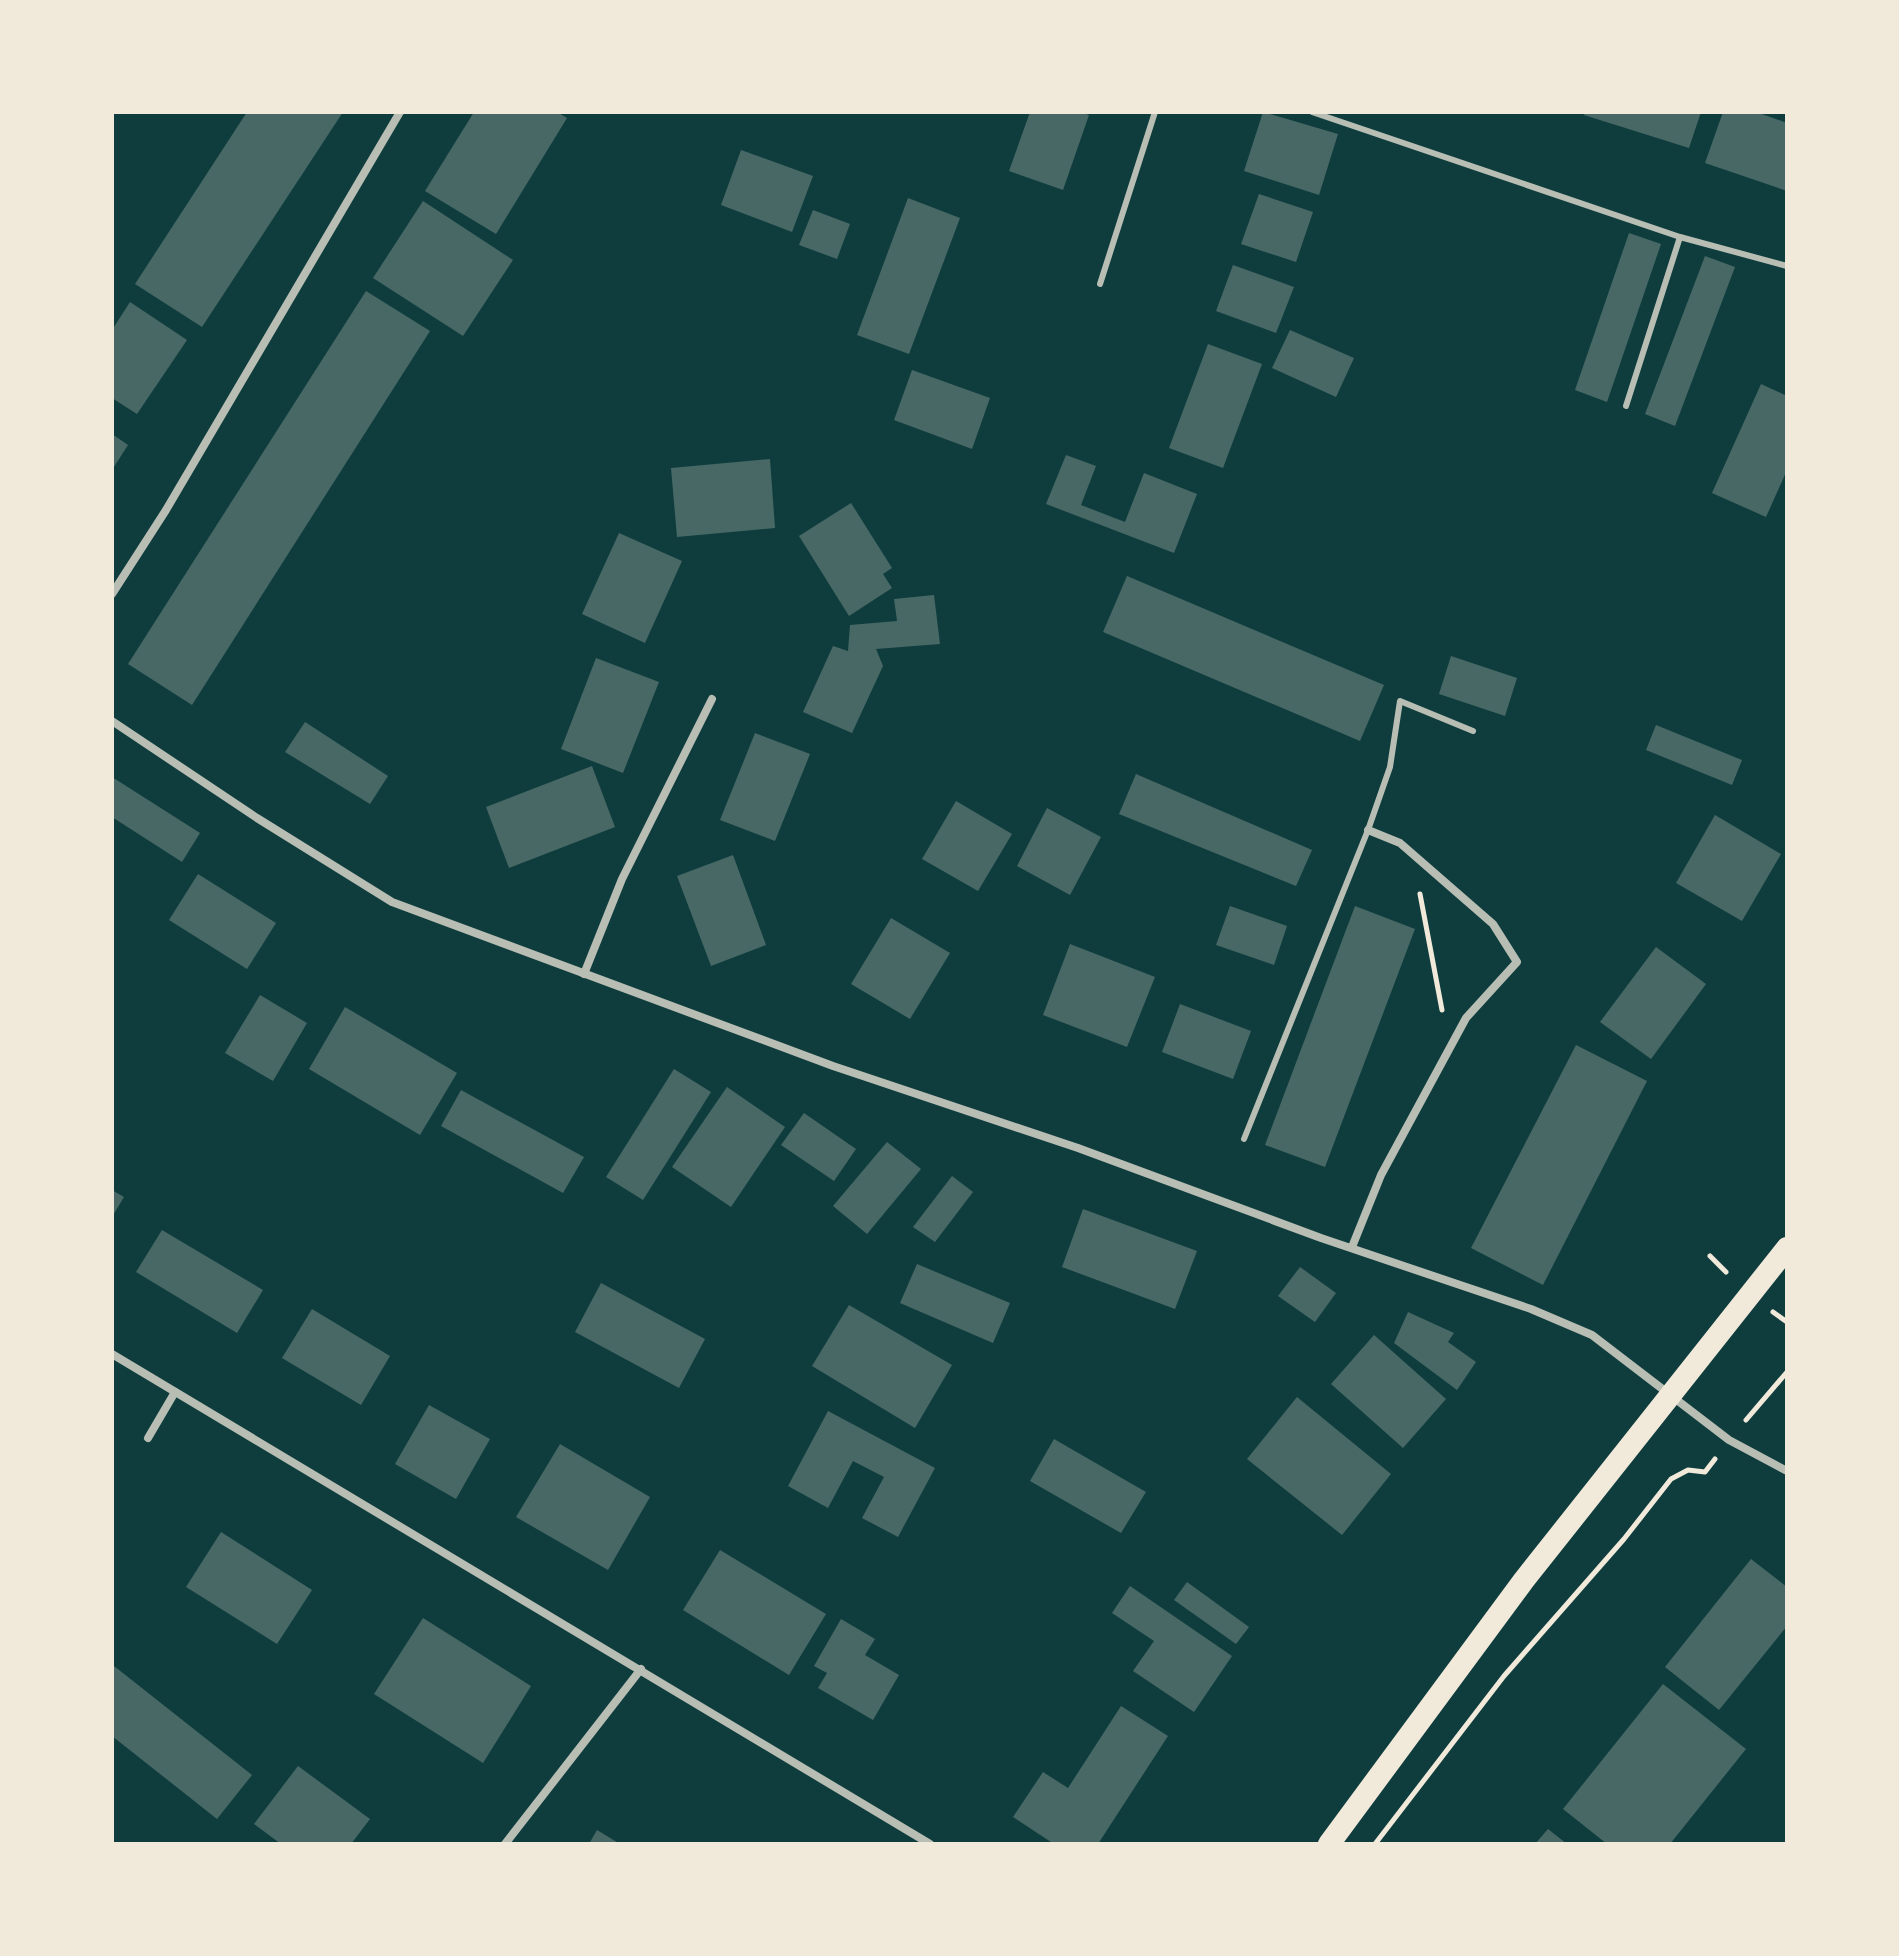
<svg xmlns="http://www.w3.org/2000/svg" width="1899" height="1956" viewBox="0 0 1899 1956" font-family="'PT Serif',serif">
  <rect width="100%" height="100%" fill="#0f3d3e"/>
  <!-- building -->
  <g fill="#486865">
    <polygon points="247,112 343,112 202,327 135,284"/>
    <polygon points="474,112 557,112 567,118 496,234 425,191"/>
    <polygon points="1030,112 1079,112 1089,115 1063,190 1009,171"/>
    <polygon points="1263,112 1338,134 1319,195 1244,171"/>
    <polygon points="1585,112 1701,112 1689,148 1584,115"/>
    <polygon points="1723,112 1756,112 1787,123 1787,191 1705,163"/>
    <polygon points="741,150 813,176 792,232 721,205"/>
    <polygon points="1259,194 1313,212 1296,262 1241,244"/>
    <polygon points="908,198 960,218 909,354 857,335"/>
    <polygon points="423,201 513,260 463,336 373,278"/>
    <polygon points="813,210 850,224 837,259 799,245"/>
    <polygon points="1629,233 1661,244 1607,402 1575,390"/>
    <polygon points="1705,256 1735,267 1675,426 1645,414"/>
    <polygon points="1233,265 1294,287 1276,333 1216,311"/>
    <polygon points="366,291 430,331 192,705 128,664"/>
    <polygon points="130,302 187,340 137,414 112,398 112,330"/>
    <polygon points="1290,330 1354,358 1336,397 1272,368"/>
    <polygon points="1208,344 1262,364 1223,468 1169,448"/>
    <polygon points="912,370 990,398 972,449 894,420"/>
    <polygon points="1761,384 1787,396 1787,470 1766,517 1712,493"/>
    <polygon points="112,434 128,445 112,470"/>
    <polygon points="1066,455 1096,466 1081,505 1125,522 1144,473 1197,494 1174,553 1046,504"/>
    <polygon points="770,459 775,528 677,537 671,468"/>
    <polygon points="851,503 892,568 883,574 892,588 849,616 799,536"/>
    <polygon points="619,533 682,561 645,643 582,614"/>
    <polygon points="1127,576 1384,685 1360,741 1103,632"/>
    <polygon points="934,595 940,644 876,649 883,666 852,733 803,712 833,646 848,651 850,625 897,621 894,599"/>
    <polygon points="1451,656 1517,678 1505,716 1439,694"/>
    <polygon points="596,658 659,682 623,773 561,749"/>
    <polygon points="305,722 388,776 370,804 285,752"/>
    <polygon points="1656,725 1742,760 1732,785 1646,750"/>
    <polygon points="755,733 810,754 775,841 720,820"/>
    <polygon points="592,766 615,827 509,868 486,807"/>
    <polygon points="1136,774 1312,850 1296,886 1119,814"/>
    <polygon points="112,777 200,833 182,862 112,817"/>
    <polygon points="956,801 1012,834 978,891 922,859"/>
    <polygon points="1047,808 1101,837 1070,895 1017,866"/>
    <polygon points="1715,815 1781,854 1742,921 1676,883"/>
    <polygon points="733,855 766,945 711,966 677,876"/>
    <polygon points="198,874 276,923 247,969 169,920"/>
    <polygon points="1230,906 1287,926 1274,965 1216,945"/>
    <polygon points="1355,906 1415,929 1325,1167 1265,1145"/>
    <polygon points="891,918 950,953 910,1019 851,984"/>
    <polygon points="1070,944 1155,977 1127,1047 1043,1015"/>
    <polygon points="1656,947 1706,984 1651,1059 1600,1022"/>
    <polygon points="260,995 307,1023 273,1081 225,1053"/>
    <polygon points="1180,1004 1251,1031 1233,1079 1162,1052"/>
    <polygon points="345,1007 457,1073 420,1135 309,1069"/>
    <polygon points="1576,1045 1647,1081 1543,1285 1471,1248"/>
    <polygon points="674,1069 711,1092 643,1200 606,1177"/>
    <polygon points="727,1087 785,1127 731,1207 672,1167"/>
    <polygon points="461,1090 584,1157 563,1193 441,1126"/>
    <polygon points="804,1113 856,1149 834,1181 781,1145"/>
    <polygon points="887,1142 921,1169 867,1234 833,1206"/>
    <polygon points="952,1176 973,1192 935,1242 913,1227"/>
    <polygon points="112,1190 124,1197 112,1217"/>
    <polygon points="1083,1209 1197,1251 1175,1309 1062,1267"/>
    <polygon points="162,1230 263,1290 237,1333 136,1272"/>
    <polygon points="917,1264 1010,1303 993,1343 900,1303"/>
    <polygon points="1300,1267 1336,1293 1315,1322 1278,1296"/>
    <polygon points="601,1283 705,1339 679,1388 575,1332"/>
    <polygon points="849,1305 952,1365 915,1428 812,1366"/>
    <polygon points="312,1309 390,1356 361,1405 282,1358"/>
    <polygon points="1408,1312 1454,1333 1448,1342 1476,1362 1457,1390 1394,1343"/>
    <polygon points="1374,1335 1446,1399 1403,1448 1331,1384"/>
    <polygon points="1297,1397 1391,1474 1342,1535 1247,1459"/>
    <polygon points="429,1405 490,1439 456,1499 395,1464"/>
    <polygon points="828,1411 935,1468 898,1537 862,1518 884,1477 853,1461 828,1508 788,1486"/>
    <polygon points="1054,1439 1146,1492 1121,1533 1030,1481"/>
    <polygon points="560,1444 650,1497 608,1570 516,1517"/>
    <polygon points="221,1532 312,1590 277,1644 186,1587"/>
    <polygon points="720,1550 826,1614 789,1675 683,1610"/>
    <polygon points="1751,1559 1787,1587 1787,1626 1719,1710 1665,1667"/>
    <polygon points="1187,1582 1249,1627 1236,1644 1174,1600"/>
    <polygon points="1130,1586 1232,1656 1194,1712 1133,1671 1154,1641 1112,1613"/>
    <polygon points="423,1618 531,1686 483,1763 374,1694"/>
    <polygon points="841,1619 875,1639 865,1655 899,1675 873,1720 818,1688 827,1673 814,1666"/>
    <polygon points="114,1666 252,1775 217,1819 112,1736"/>
    <polygon points="1663,1684 1746,1749 1670,1844 1607,1844 1563,1809"/>
    <polygon points="1121,1706 1168,1736 1098,1844 1054,1844 1013,1817 1043,1772 1068,1788"/>
    <polygon points="298,1766 370,1819 351,1844 281,1844 254,1824"/>
    <polygon points="1548,1829 1567,1844 1535,1844"/>
    <polygon points="597,1830 620,1844 589,1844"/>
  </g>
  <g fill="none" stroke-linecap="round" stroke-linejoin="round">
    <!-- path -->
    <g stroke="#f1e9da" stroke-width="5">
      <polyline points="1420,894 1442,1010"/>
      <polyline points="1710,1256 1726,1272"/>
      <polyline points="1773,1312 1787,1322"/>
      <polyline points="1746,1420 1787,1372"/>
      <polyline points="1375,1844 1504,1676 1624,1539 1671,1479 1688,1470 1705,1472 1715,1459"/>
    </g>
    <!-- service -->
    <g stroke="#b8beb3" stroke-width="6">
      <polyline points="1312,112 1680,237 1787,266"/>
      <polyline points="1100,284 1155,112"/>
      <polyline points="1626,406 1680,237"/>
      <polyline points="1244,1139 1368,830 1390,767 1400,701 1473,731"/>
    </g>
    <!-- minor -->
    <g stroke="#b8beb3" stroke-width="8">
      <polyline points="112,594 166,510 400,112"/>
      <polyline points="112,721 257,818 392,902 833,1066 1078,1148 1321,1238 1531,1309 1592,1335 1729,1440 1787,1471"/>
      <polyline points="584,974 622,879 712,699"/>
      <polyline points="1352,1247 1381,1175 1466,1018 1517,962 1493,924 1400,843 1368,830"/>
      <polyline points="112,1354 930,1844"/>
      <polyline points="148,1438 175,1392"/>
      <polyline points="505,1844 641,1669"/>
    </g>
    <!-- trunk -->
    <polyline stroke="#f1e9da" stroke-width="22" points="1329,1844 1524,1580 1787,1248"/>
  </g>
  <!-- border -->
  <rect width="1899" height="1956" fill="none" stroke="#f1e9da" stroke-width="228"/>
</svg>
